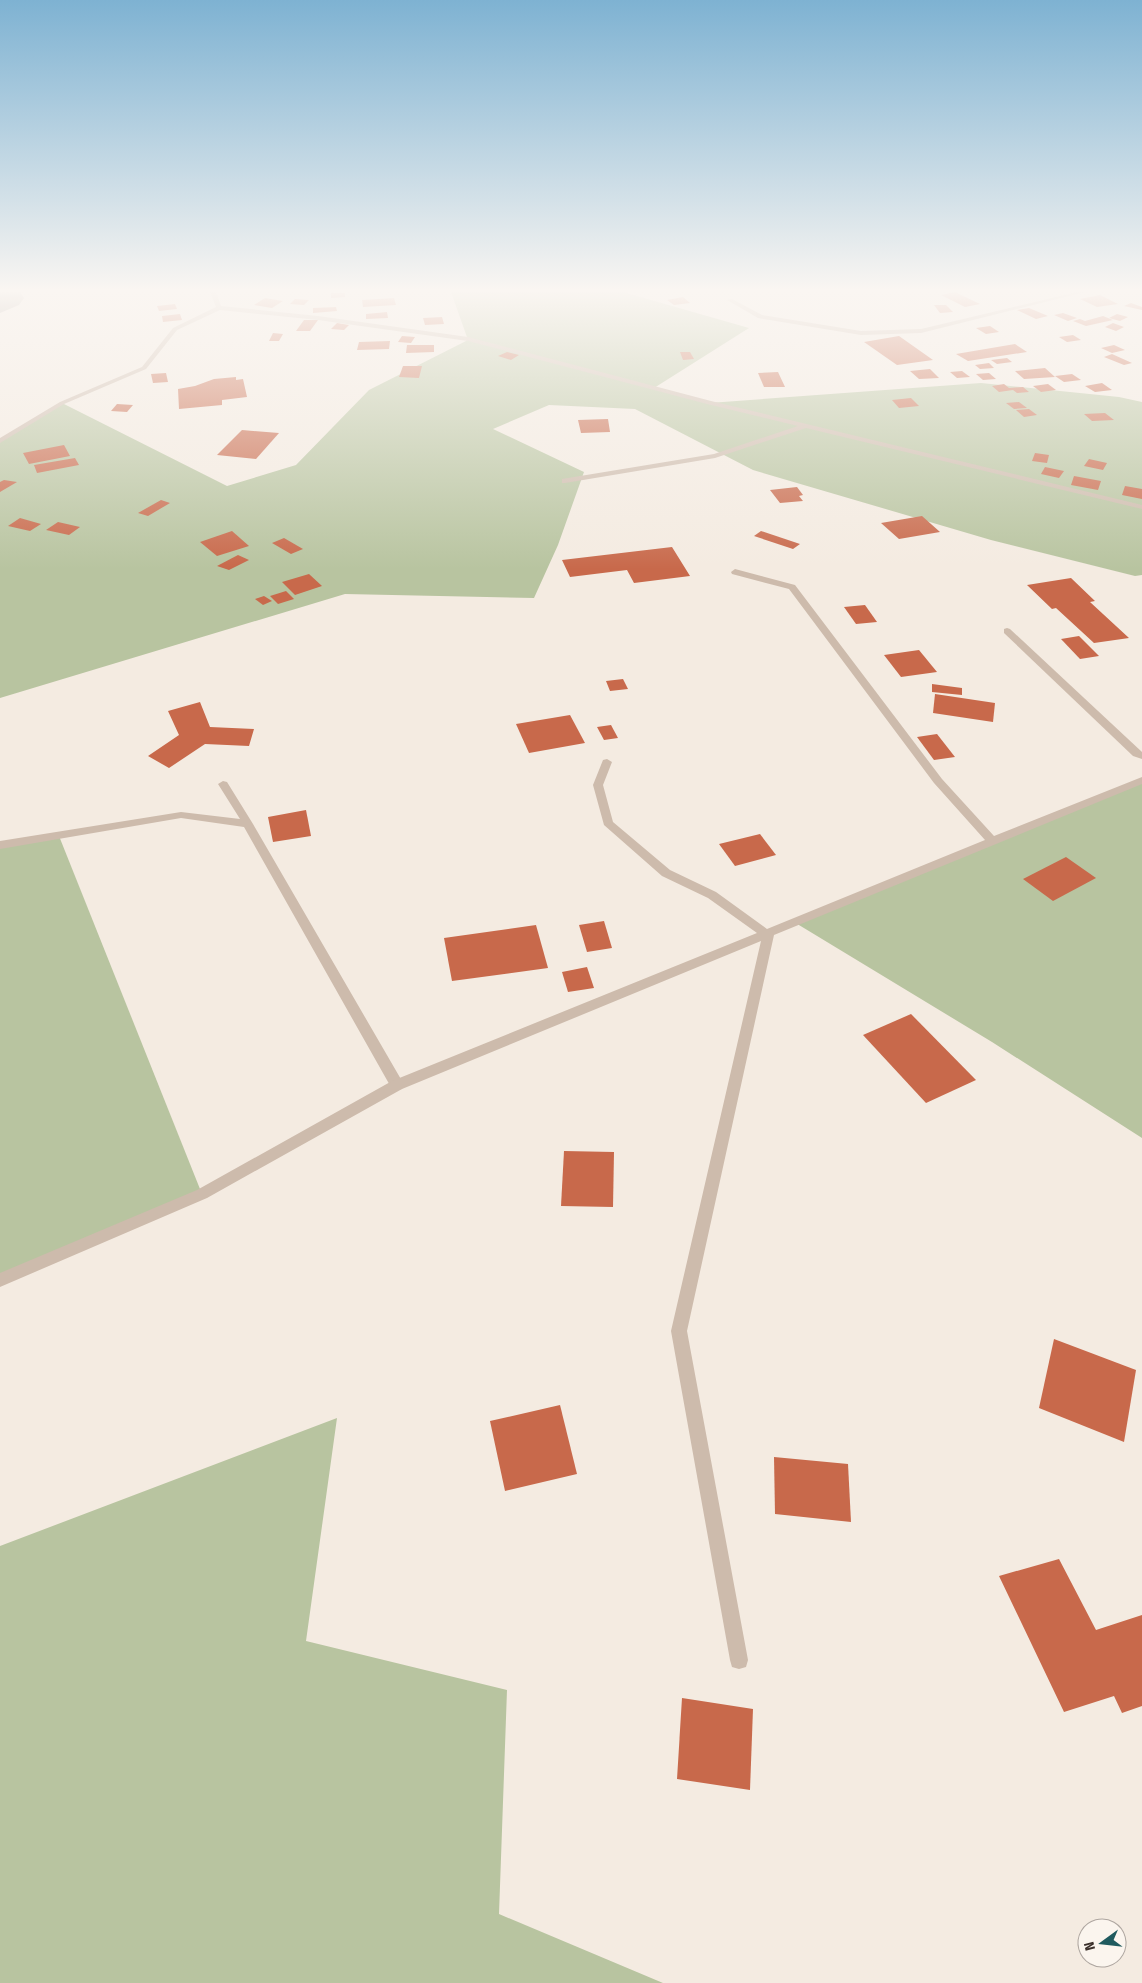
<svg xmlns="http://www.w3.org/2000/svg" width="1142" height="1983" viewBox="0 0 1142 1983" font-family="'Fira Sans Condensed',sans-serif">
  <rect width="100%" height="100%" fill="#f4ebe1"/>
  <!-- green -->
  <g fill="#b8c4a0">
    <polygon points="451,292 623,292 749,328 654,388 709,403 981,383 1119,397 1142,402 1142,575 1135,576 991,540 753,470 635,409 549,405 493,429 584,472 558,545 534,598 345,594 0,698 0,441 62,403 227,486 296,465 369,390 468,340"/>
    <polygon points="1142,780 1142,1138 992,1042 794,922"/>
    <polygon points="59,836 202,1194 0,1280 0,846"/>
    <polygon points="337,1418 306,1641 507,1690 499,1914 663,1983 0,1983 0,1546"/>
  </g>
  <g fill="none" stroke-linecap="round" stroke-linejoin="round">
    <!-- taxiway -->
    <polygon fill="#988e86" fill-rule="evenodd" points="0,292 20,292 24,298 19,305 0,313"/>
  </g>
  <!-- building -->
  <g fill="#c8694b">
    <polygon points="955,292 980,304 965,307 941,295"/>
    <polygon points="331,293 345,293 345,297 331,298"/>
    <polygon points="1100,295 1118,304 1097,307 1080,299"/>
    <polygon points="683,297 690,303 674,305 667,300"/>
    <polygon points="265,298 283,301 272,308 254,305"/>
    <polygon points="394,298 396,305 363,307 362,300"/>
    <polygon points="295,299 309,300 304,305 290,304"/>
    <polygon points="1131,303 1142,307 1142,310 1124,306"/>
    <polygon points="175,304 177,309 159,311 157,306"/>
    <polygon points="934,305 946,305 953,312 940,313"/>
    <polygon points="336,307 337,311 313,313 313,308"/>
    <polygon points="1029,308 1048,316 1036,319 1017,310"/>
    <polygon points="387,312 388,318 366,319 366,314"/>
    <polygon points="1063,313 1077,318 1068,321 1054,315"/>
    <polygon points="180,314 182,320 163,322 162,316"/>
    <polygon points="1117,314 1128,317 1120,321 1109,318"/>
    <polygon points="1103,316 1113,320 1086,326 1073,321 1080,319 1085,321"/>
    <polygon points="442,317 444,324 425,325 423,318"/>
    <polygon points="304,320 318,320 310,331 296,331"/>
    <polygon points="337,323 349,325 344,330 331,329"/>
    <polygon points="1113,323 1124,327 1116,331 1105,327"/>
    <polygon points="990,326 999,332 986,334 976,328"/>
    <polygon points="273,333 283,334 279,341 269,341"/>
    <polygon points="1073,335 1081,340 1067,342 1059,337"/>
    <polygon points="402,336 415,337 411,343 398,342"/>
    <polygon points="899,336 933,360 897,365 864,342"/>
    <polygon points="390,341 389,349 357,350 359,342"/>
    <polygon points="1015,344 1027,352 968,361 956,354"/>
    <polygon points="407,345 434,345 434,352 406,353"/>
    <polygon points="1114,345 1125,350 1112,353 1101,348"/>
    <polygon points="507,352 519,355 511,360 498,356"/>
    <polygon points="680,352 690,352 694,359 683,360"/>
    <polygon points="1112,354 1132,363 1124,365 1104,357"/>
    <polygon points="1007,358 1012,362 997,364 991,360"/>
    <polygon points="989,363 994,368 980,369 975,365"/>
    <polygon points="403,366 422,366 419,378 399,377"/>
    <polygon points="1045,368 1055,377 1024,379 1015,371"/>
    <polygon points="930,369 939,378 919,379 910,371"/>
    <polygon points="962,371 970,377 957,378 950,372"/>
    <polygon points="778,372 785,387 764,387 758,373"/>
    <polygon points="166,373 168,382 153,383 151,374"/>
    <polygon points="989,373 996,379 983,380 976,374"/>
    <polygon points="1072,374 1081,380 1064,382 1055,376"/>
    <polygon points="236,377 236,380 243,379 247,397 222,400 222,405 179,409 178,389 195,386 214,379"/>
    <polygon points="1102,383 1112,390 1095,392 1085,386"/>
    <polygon points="1004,384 1009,388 1023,387 1029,392 1017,393 1013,390 999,392 992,386"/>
    <polygon points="1048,384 1056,390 1041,392 1033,386"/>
    <polygon points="911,398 919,406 899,408 892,400"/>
    <polygon points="1019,402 1027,408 1014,409 1006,403"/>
    <polygon points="117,404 133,405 127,412 111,411"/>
    <polygon points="1029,409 1037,415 1024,417 1016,410"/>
    <polygon points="1105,413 1114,420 1092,421 1084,414"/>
    <polygon points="608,419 610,432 581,433 578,420"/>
    <polygon points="242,430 279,433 256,459 217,455"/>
    <polygon points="64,445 70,456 29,464 23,453"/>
    <polygon points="1035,453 1049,455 1047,463 1032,461"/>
    <polygon points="75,458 79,465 37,473 34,465"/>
    <polygon points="1089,459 1107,463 1103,470 1084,466"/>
    <polygon points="1045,467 1064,471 1059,478 1041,474"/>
    <polygon points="1074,476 1101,481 1098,490 1071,485"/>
    <polygon points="4,480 17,482 0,492 0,482"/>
    <polygon points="1125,486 1142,489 1142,499 1122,495"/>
    <polygon points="797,487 803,495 799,496 803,501 780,503 770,490"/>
    <polygon points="161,500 170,503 148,516 138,513"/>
    <polygon points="922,516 940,532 899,539 881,523"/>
    <polygon points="20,518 41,524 30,531 8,526"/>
    <polygon points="58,522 80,527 69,535 46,530"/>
    <polygon points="232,531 249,546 217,556 200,542"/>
    <polygon points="761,531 800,544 793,549 754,536"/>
    <polygon points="284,538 303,549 291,554 272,543"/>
    <polygon points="672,547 690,576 634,583 627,570 570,577 562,560"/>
    <polygon points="238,555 249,560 229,570 217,566"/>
    <polygon points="309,574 322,586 295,595 282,582"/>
    <polygon points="1071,578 1095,601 1090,602 1129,638 1094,643 1056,608 1052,609 1027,585"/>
    <polygon points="286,591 294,599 278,604 270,596"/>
    <polygon points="264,596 272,601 263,605 255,599"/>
    <polygon points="865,605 877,622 856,624 844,607"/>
    <polygon points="1079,636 1099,656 1080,659 1061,639"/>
    <polygon points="919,650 937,672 901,677 884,655"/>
    <polygon points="623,679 628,689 610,691 606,681"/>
    <polygon points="932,684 962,688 962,695 932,692"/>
    <polygon points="935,694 995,703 993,722 933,713"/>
    <polygon points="200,702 210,727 254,729 249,746 205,744 169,768 148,756 179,735 168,711"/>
    <polygon points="570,715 585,743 529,753 516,724"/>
    <polygon points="611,725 618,738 604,740 597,727"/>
    <polygon points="937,734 955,757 934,760 917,737"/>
    <polygon points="306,810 311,836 273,842 268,817"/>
    <polygon points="760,834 776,855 735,866 719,844"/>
    <polygon points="1066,857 1096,878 1053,901 1023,879"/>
    <polygon points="604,921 612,948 587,952 579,925"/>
    <polygon points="536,925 548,968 452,981 444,938"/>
    <polygon points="587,967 594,988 568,992 562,972"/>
    <polygon points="911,1014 976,1080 926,1103 863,1035"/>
    <polygon points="564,1151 614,1152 613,1207 561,1206"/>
    <polygon points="1054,1339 1136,1370 1124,1442 1039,1408"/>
    <polygon points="560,1405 577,1474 505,1491 490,1421"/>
    <polygon points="774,1457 848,1464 851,1522 775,1514"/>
    <polygon points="1059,1559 1096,1630 1142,1615 1142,1706 1122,1713 1114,1696 1064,1712 999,1576"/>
    <polygon points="682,1698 753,1709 750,1790 677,1779"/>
  </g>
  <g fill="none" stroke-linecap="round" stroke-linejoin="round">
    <!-- lane -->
    <polygon fill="#cdbbac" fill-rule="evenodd" points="223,781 227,782 253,824 402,1081 404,1085 402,1089 397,1090 392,1089 244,827 181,818 0,849 0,841 181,812 240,819 218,784"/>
    <!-- street -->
    <g fill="#cdbbac" fill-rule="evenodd">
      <polygon points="210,292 216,292 221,306 318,316 468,337 711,401 1142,505 1142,509 806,428 715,458 565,483 562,483 562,479 714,454 798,426 707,404 468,341 318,320 220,310 177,330 146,369 64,404 0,443 0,438 60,402 142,367 173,328 216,307"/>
      <polygon points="1077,292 1085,292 921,333 861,335 758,318 727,300 732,299 762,315 861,331 921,329"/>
      <polygon points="735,569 795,585 942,779 994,836 1142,777 1142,784 774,935 687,1331 748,1660 746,1667 739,1669 732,1667 730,1660 671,1331 761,941 402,1089 207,1198 0,1287 0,1273 197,1190 392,1081 757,933 708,898 662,876 604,825 593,785 603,760 607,759 612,762 603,785 613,822 670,870 716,892 767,929 985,840 934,783 789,589 732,574 731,572"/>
      <polygon points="1007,628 1010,629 1142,752 1142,759 1133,756 1004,633 1004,629"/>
    </g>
  </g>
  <!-- sky -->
  <linearGradient id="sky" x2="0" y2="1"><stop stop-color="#7eb2d2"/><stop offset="0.51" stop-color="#faf6f2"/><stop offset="1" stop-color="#faf6f2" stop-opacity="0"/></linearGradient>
  <rect width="1142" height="569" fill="url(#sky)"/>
  <!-- north arrow -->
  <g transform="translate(1102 1943) rotate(255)"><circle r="24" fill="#fbf5ee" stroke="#aea6a0"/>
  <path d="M0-4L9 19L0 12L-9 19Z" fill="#1f5a5e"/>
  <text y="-8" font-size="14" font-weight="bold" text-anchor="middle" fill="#3b302b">N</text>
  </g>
</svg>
